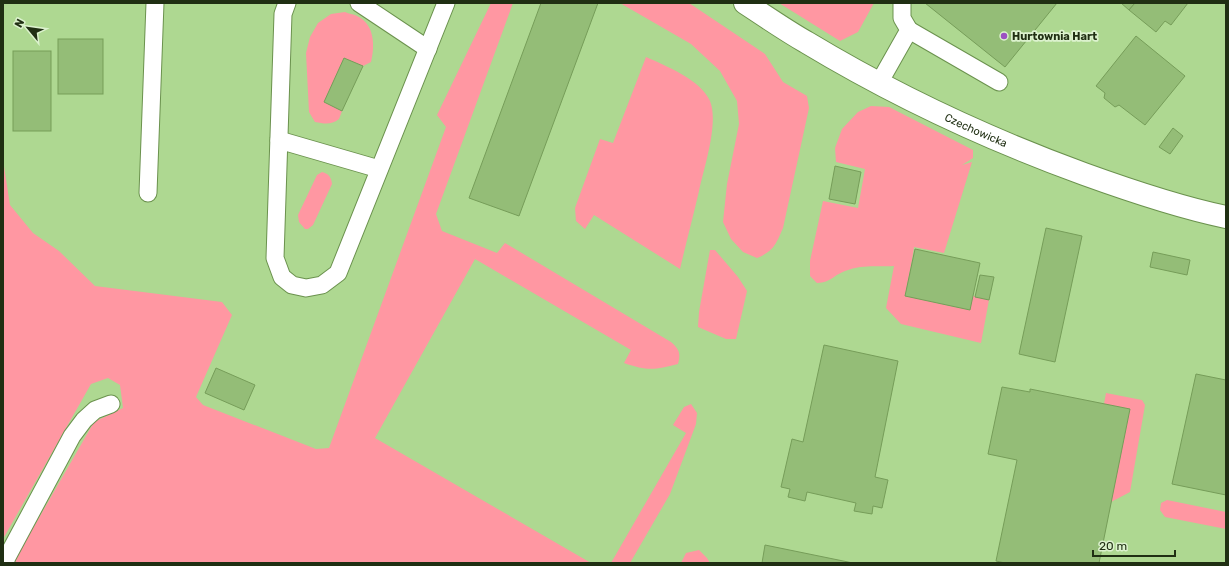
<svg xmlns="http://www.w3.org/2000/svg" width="1229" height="566" viewBox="0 0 1229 566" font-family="Rubik,sans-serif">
  <rect width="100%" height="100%" fill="#aed891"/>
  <!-- green -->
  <g fill="#ff97a2">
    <path d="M 491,3 L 513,3 L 436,214 L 442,231 L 497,253 L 505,243 L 671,342 C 679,349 681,353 678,364 C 655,370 647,371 624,363 L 631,350 L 475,259 L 375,438 L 591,563 L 13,563 L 94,422 L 123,408 L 120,385 L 108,378 L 91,384 L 3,539 L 3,160 L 10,205 L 33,233 L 59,251 L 95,286 L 222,302 L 232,315 L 196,397 L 203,405 L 316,449 L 329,448 L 446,127 L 437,115 Z"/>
    <path d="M 620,3 L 689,3 L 765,54 L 783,82 L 807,96 L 809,108 L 783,228 C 776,244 774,251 757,258 L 743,252 L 731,239 L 723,222 L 727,184 L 739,124 L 737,101 L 720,71 L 691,44 Z"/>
    <polygon points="779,3 874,3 858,32 840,41"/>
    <path d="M 345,12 C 349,14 353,14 357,16 C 375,24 375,47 371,62 L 363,66 L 344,58 L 324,102 L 342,111 L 339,119 C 331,125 325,124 315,122 L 309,112 L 306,53 L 310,37 L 318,23 L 331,14 Z"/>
    <path d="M 646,57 C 666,66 701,80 710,101 C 719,123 704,168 699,191 C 693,217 686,243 680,269 L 594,215 L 585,229 L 576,221 L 575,208 L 600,139 L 613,143 Z"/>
    <path d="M 871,106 L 889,107 L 973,150 L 973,158 L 962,165 L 972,162 L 944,253 L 914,247 L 912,260 L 905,296 L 969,310 L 973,296 L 989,300 L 981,343 L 901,324 L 886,308 L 894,266 C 877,267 862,264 845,271 C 832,276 832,282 817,283 L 810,276 L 810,261 L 823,201 L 858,208 L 865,169 L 836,162 L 835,148 L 842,129 L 858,112 Z"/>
    <path d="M 322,172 C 329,174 331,177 332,184 L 313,225 L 308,229 L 305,229 L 299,222 L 298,215 L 317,175 Z"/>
    <polygon points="710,250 715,250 738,277 747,291 736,339 726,339 698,327 699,312"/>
    <polygon points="1106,393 1142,400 1145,405 1130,492 1111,502 1130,409 1104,404"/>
    <polygon points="691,404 697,413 696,424 670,494 630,563 611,563 686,433 673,425 684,407"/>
    <polygon points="1167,500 1226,512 1226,529 1165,517 1160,510 1161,503"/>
    <polygon points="699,550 707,558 710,563 681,563 686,553"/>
  </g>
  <!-- building -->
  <g fill="#94bd77" stroke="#769d59">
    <polygon points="541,3 598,3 519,216 469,198"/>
    <polygon points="925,3 1057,3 1005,67"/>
    <polygon points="1121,3 1135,3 1129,10"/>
    <polygon points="1135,3 1188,3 1171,25 1165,21 1156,32 1129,10"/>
    <polygon points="1136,36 1185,76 1145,125 1119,105 1115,107 1104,98 1105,93 1096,86"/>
    <rect x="58" y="39" width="45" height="55"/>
    <rect x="13" y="51" width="38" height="80"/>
    <polygon points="344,58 363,66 342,111 324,102"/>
    <polygon points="1173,128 1183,136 1170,154 1159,147"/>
    <polygon points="835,166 861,172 855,204 829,199"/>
    <polygon points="1046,228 1082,236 1055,362 1019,354"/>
    <polygon points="915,249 980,263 970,310 905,296"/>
    <polygon points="1153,252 1190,260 1187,275 1150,267"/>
    <polygon points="980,275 994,277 989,300 975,297"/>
    <polygon points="824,345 898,361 875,477 888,480 882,508 873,506 872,514 854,511 856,503 807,492 805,501 788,497 790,489 781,487 792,439 803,442"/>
    <polygon points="216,368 255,385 244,410 205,393"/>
    <polygon points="1196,374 1226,380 1226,495 1172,484"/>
    <polygon points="1002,387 1030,392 1030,389 1130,409 1099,563 1005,563 996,561 1017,460 988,454"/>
    <polygon points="765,545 853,563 762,563"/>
  </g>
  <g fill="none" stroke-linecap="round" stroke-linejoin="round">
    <defs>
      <g id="lane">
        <polyline points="287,3 283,14 275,258 282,277 292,285 306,288 322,285 338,273 446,3"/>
        <polyline points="359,3 428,49"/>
        <polyline points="909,30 999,82"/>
        <polyline points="879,83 909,30 902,18 902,3"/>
        <polyline points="279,140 379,169"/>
        <polyline points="148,193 155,3"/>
        <polyline points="6,563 6,559 72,436 84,420 95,410 111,404"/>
      </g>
      <g id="street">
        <path id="s1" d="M 745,3 C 765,16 785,30 806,42 C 894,95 988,139 1084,174 C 1131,191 1178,207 1226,217"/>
      </g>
    </defs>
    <!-- lane casing -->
    <use href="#lane" stroke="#6b924e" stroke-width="19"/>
    <!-- street casing -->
    <use href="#street" stroke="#6b924e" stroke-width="24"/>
    <!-- lane -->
    <use href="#lane" stroke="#fff" stroke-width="17"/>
    <!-- street -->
    <use href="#street" stroke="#fff" stroke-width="22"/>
  </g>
  <!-- markers -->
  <circle fill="#9c50c2" stroke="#dcf2ce" stroke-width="1.5" cx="1004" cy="36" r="4"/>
  <g text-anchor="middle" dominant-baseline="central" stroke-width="3.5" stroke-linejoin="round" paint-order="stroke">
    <!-- poi labels -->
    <g font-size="11" font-weight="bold" fill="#202f13" stroke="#dcf2ce" text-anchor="start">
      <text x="1012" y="36">Hurtownia Hart</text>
    </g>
    <!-- street labels -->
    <g font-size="11" fill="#202f13" stroke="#dcf2ce">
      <text stroke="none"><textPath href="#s1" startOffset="264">Czechowicka</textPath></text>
    </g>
  </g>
  <!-- border -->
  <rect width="1229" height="566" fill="none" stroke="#202f13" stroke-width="8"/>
  <!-- north arrow -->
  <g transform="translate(28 28) rotate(299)" stroke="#dcf2ce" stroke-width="3" paint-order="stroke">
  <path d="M0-3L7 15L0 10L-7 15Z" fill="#202f13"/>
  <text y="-6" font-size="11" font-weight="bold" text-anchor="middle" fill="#202f13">N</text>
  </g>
  <!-- scale -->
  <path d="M1093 550v6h82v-6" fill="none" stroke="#202f13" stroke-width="2"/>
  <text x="1099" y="550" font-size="12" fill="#202f13" stroke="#dcf2ce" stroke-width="3" paint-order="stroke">20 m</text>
</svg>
